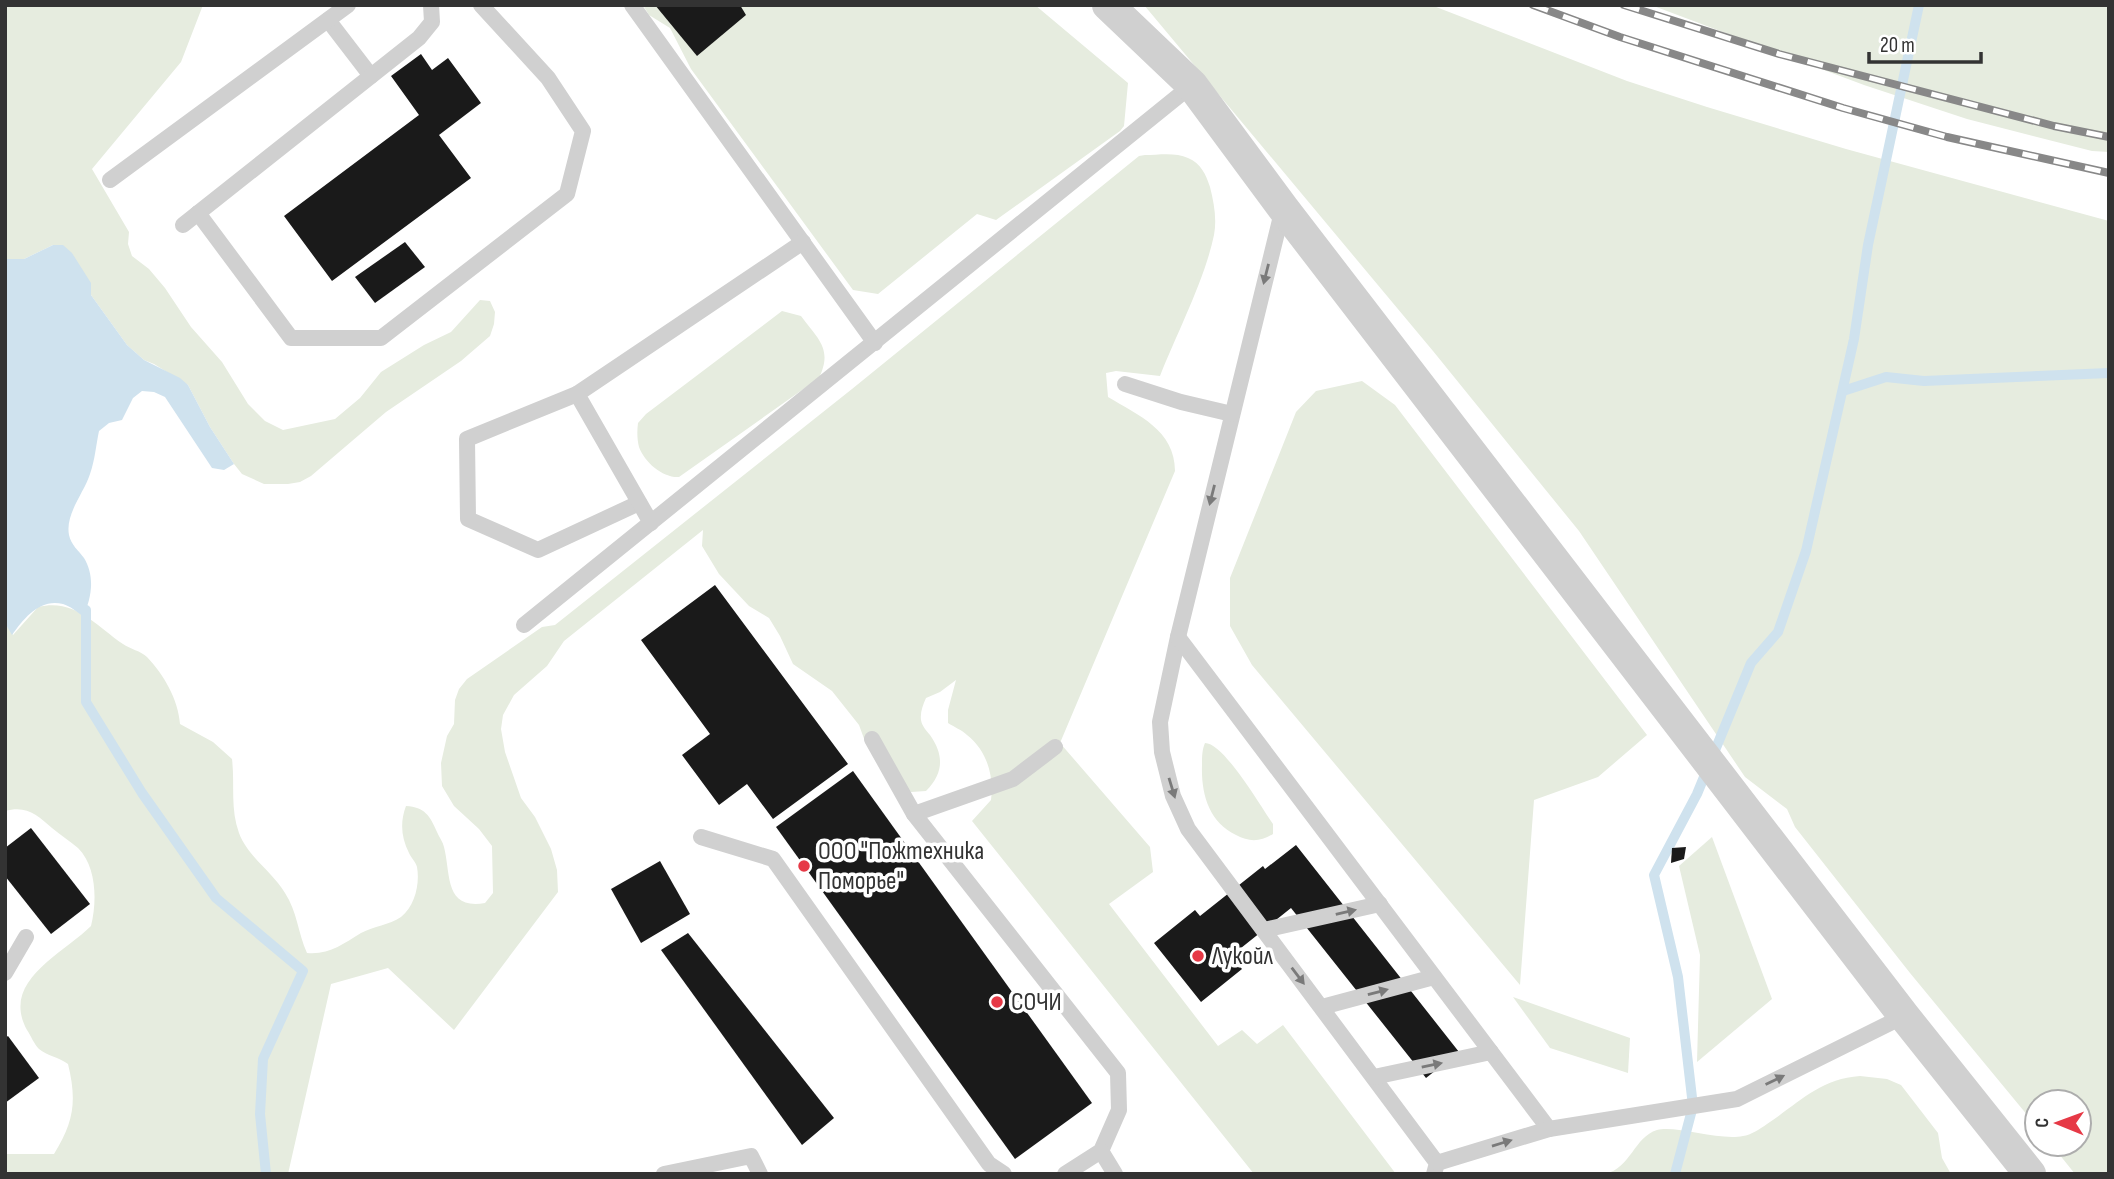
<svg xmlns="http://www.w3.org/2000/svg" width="2114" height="1179" viewBox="0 0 2114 1179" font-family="'Sofia Sans Condensed',sans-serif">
  <rect width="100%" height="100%" fill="#fff"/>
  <!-- green -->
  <g fill="#e6ecdf">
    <polygon points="5,5 203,5 181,62 92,169 129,232 128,244 132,256 149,269 165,288 191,327 222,362 248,404 265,421 283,430 335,419 360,398 381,372 424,345 451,332 480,300 490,301 495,312 494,324 490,336 461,361 386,412 311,476 300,482 288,484 264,484 242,474 234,464 210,427 188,385 154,364 144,360 127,345 91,295 90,283 53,245 24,259 5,259"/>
    <polygon points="643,5 1035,5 1128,83 1124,126 1120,131 996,220 977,214 878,294 853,290 691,69 670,28 649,15"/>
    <polygon points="1144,5 1431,5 1627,81 1707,107 1846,149 2109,221 2109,1174 2075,1174 2051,1144 2079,1144 2079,1102 2037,1102 2037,1127 1910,973 1795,827 1787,809 1745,777 1579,531 1433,351"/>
    <polygon points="1651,5 2109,5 2109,152 2092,151 1967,119 1864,85"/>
    <path d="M 1145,155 C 1158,155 1176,152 1188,158 C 1201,163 1206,175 1210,187 C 1214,203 1217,219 1214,235 C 1205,279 1177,333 1160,376 L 1116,371 L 1106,373 L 1108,397 C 1138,415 1175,430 1175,471 L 1060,743 L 1150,847 L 1153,872 L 1109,904 L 1218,1046 L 1242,1030 L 1257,1044 L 1283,1025 L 1396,1174 L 1254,1174 L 972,821 L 991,800 C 994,775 987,751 967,735 C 962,730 954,727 948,723 L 948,710 L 956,680 L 940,692 L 926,698 C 923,705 920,712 921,720 C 922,726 926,730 930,735 C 944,755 944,773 926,791 L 911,792 L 904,788 L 866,744 L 859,725 L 832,691 L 793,664 L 780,636 L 769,618 L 749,606 L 719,574 L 702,546 L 703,530 L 564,641 L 547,666 L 514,695 L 503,715 L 501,729 L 505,752 L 521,798 L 535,817 L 551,849 L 557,870 L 558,892 L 454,1030 L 388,968 L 331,984 L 288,1174 L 5,1174 L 5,1154 L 54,1154 C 74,1122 77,1101 68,1064 C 59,1057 47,1056 39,1049 C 34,1044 31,1036 27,1030 C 0,981 63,954 91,926 C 97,902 97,867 78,848 C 70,841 60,835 52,828 C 37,815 27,805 5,811 L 5,623 L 13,635 L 38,607 C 75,598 95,625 123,644 C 130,649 141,651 147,657 C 164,675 178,699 180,724 L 213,742 L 232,759 C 235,784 230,808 239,833 C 248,857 272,871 285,893 C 297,911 298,933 307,953 C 329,955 343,944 361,933 C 374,926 389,925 401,917 C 415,906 420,884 417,867 C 416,862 411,858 409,853 C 401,837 400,822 406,806 C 425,807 430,816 437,832 C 439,837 443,842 444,847 C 451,874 444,910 485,903 L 493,893 L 492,846 L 479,829 L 454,806 L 442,786 L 441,763 L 447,736 L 454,724 L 455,700 L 459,689 L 467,679 L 542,627 L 555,625 L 852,389 L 1139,156 Z"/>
    <path d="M 782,311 L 801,316 C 818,339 833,349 819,378 L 679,477 C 663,478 645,463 639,447 C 637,439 637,431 638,423 L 646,414 Z"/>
    <polygon points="1362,381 1395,405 1647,735 1598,777 1534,800 1520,985 1252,665 1230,626 1230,578 1296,412 1316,391"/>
    <path d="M 1205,743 C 1224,743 1261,807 1273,824 L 1273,834 C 1260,842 1249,842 1236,835 C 1209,822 1201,794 1202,765 C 1202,757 1202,750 1205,743 Z"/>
    <polygon points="1712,837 1772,999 1697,1062 1700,955 1679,866"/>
    <polygon points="1513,997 1630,1038 1628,1073 1550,1048"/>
    <path d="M 1860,1076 L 1887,1079 L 1901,1085 L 1938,1133 L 1942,1158 L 1951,1174 L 1605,1174 C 1631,1168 1634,1137 1657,1130 C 1676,1125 1719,1141 1743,1136 C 1751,1135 1760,1129 1767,1124 C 1799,1103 1819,1079 1860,1076 Z"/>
  </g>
  <!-- water -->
  <path fill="#cfe2ee" d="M 53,245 L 63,245 L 72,253 L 91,283 L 91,295 L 127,345 L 144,360 L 180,378 L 188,385 L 210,427 L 234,464 L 224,470 L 212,468 L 165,397 L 154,392 L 142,391 L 133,398 L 122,420 L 109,423 L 99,431 C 96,445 95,460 90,474 C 84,493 65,514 69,535 C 71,545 79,551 84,558 C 95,576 92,598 83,616 C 77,612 70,606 63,604 C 40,598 24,618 12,635 L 5,623 L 5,259 L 24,259 Z"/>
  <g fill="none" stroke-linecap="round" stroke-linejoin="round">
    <!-- stream -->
    <g stroke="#cfe2ee" stroke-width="10">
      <polyline points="1843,391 1886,377 1924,381 2109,373"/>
      <polyline points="86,610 86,702 142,793 216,898 303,971 263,1059 260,1114 266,1174"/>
      <polyline points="1675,1174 1693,1106 1678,977 1654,875 1697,794 1751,663 1778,632 1806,551 1854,339 1868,245 1919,5"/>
    </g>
  </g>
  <!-- building -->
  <g fill="#1a1a1a">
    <polygon points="655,5 740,5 746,15 697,56"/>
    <polygon points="421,54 432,70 448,58 481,103 439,135 471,178 332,281 284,216 419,115 391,76"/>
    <polygon points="405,242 425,267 375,303 355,277"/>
    <polygon points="715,585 848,764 773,819 747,784 719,805 682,755 710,734 641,640"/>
    <polygon points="853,771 1092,1103 1015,1159 776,827"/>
    <polygon points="31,828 90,904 51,934 5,876 5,848"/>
    <polygon points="1296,845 1459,1052 1426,1078 1291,908 1231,956 1242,969 1201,1002 1154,943 1195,910 1200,916 1263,866 1265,869"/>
    <polygon points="1686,847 1684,859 1671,863 1672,848"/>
    <polygon points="660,861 690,914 641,943 611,889"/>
    <polygon points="688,933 834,1118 802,1145 661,950"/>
    <polygon points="8,1036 39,1078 5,1103 5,1038"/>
  </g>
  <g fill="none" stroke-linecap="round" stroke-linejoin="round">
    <!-- lane -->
    <g stroke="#d0d0d0" stroke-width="16">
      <polyline points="632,5 875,343"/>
      <polyline points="328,20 371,76"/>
      <polyline points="110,180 348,5"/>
      <polyline points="1283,208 1178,637 1160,722 1162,752 1173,796 1188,829 1437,1163 1434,1174"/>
      <polyline points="198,213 291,338 381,338 567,194 583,131 548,78 481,5"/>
      <polyline points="183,225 419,38 432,22 431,5"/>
      <polyline points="1125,384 1181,402 1232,414"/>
      <polyline points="577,394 467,439 468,519 538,550 639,503"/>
      <polyline points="651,523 577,394 803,242"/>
      <polyline points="524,625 1192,85"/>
      <polyline points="1178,637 1549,1129"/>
      <polyline points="872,739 914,814 1118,1073 1119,1110 1101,1151 1065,1174"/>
      <polyline points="914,814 1013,779 1055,747"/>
      <polyline points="701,837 773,859 989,1164 1004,1174"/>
      <polyline points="1264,930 1380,904"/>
      <polyline points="5,973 26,937"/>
      <polyline points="1322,1007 1434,977"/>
      <polyline points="1374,1077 1491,1052"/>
      <polyline points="1101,1151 1115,1174"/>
      <polyline points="1437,1163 1549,1129 1737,1099 1904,1016"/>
      <polyline points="664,1174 751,1156 760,1174"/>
    </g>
    <!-- street -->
    <polyline stroke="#d0d0d0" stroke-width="32" points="1108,5 1192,85 1283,208 1904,1016 2030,1174"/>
    <defs>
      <g id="rail">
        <polyline points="1533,5 1620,37 1843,108 1947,137 2109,173"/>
        <polyline points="1624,5 1779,54 2054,126 2109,137"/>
      </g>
    </defs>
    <!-- rail casing -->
    <use href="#rail" stroke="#888" stroke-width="8"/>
    <!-- rail -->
    <use href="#rail" stroke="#fff" stroke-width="5" stroke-dasharray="16" stroke-linecap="butt"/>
  </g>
  <!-- one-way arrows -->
  <defs><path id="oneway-solid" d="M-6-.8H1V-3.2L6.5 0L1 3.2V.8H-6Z" transform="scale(1.75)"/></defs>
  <g fill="#7a7a7a">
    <use href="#oneway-solid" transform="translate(1266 274) rotate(104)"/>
    <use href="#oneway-solid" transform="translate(1212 495) rotate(104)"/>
    <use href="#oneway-solid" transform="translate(1172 788) rotate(73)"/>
    <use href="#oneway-solid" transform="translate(1346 912) rotate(-13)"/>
    <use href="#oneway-solid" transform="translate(1298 976) rotate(53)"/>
    <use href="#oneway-solid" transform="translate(1378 992) rotate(-15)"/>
    <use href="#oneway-solid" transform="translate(1432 1065) rotate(-12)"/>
    <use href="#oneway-solid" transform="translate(1775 1080) rotate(-26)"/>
    <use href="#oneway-solid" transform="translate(1502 1143) rotate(-17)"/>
  </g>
  <!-- markers -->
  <g fill="#e63946" stroke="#fff" stroke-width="2.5">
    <circle cx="804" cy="866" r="7"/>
    <circle cx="1198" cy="956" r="7"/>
    <circle cx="997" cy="1002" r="7"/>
  </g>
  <g text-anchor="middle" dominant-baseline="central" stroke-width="7" stroke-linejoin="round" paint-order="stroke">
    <!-- poi labels -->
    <g font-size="26" fill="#333" stroke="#fff" text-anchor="start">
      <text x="818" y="851">ООО "Пожтехника<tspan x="818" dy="30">Поморье"</tspan></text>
      <text x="1212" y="956">Лукойл</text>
      <text x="1011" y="1002">СОЧИ</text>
    </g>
  </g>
  <!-- border -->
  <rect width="2114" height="1179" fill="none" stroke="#333333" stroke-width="14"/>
  <!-- north arrow -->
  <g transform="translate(2058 1123) rotate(271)"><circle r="33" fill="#ffffff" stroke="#adadad" stroke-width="2"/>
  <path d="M0-5L12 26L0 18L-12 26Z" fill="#e63946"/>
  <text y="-10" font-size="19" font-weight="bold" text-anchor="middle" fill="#333333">С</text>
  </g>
  <!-- scale -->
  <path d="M1869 52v10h112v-10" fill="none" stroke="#333333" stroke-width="3.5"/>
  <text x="1880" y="52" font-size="21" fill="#333333" stroke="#ffffff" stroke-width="5" paint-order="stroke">20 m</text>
</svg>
